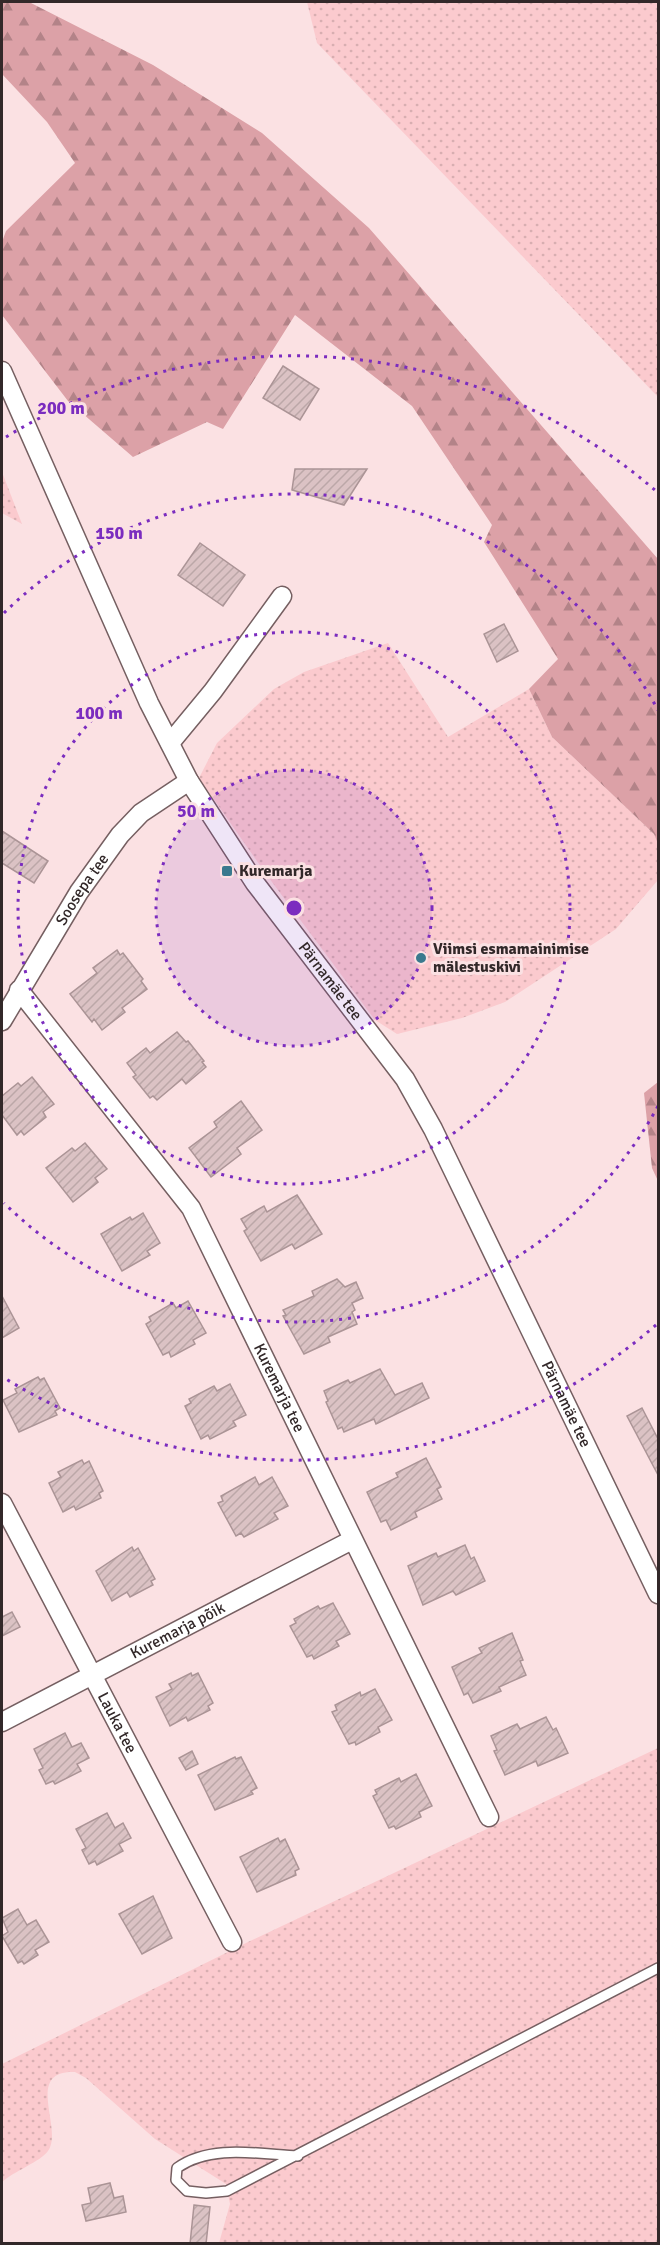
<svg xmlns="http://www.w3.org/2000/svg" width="660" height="2245" viewBox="0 0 660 2245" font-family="Signika,sans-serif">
  <defs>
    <pattern id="grass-dots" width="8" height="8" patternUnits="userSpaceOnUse" patternTransform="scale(1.5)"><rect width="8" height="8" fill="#fbcace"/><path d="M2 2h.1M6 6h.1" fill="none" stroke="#d8aeb1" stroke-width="1.8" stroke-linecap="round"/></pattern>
    <pattern id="forest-firs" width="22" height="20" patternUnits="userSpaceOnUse" patternTransform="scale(1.5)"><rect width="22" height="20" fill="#dca1a7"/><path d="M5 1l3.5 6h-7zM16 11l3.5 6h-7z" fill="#b38388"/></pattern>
    <pattern id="building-hatch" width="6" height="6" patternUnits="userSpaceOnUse" patternTransform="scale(1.5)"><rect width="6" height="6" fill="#dbc2c4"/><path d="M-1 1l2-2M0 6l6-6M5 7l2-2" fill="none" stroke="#bca7a8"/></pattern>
  </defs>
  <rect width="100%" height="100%" fill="#fbe1e3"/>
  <!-- grass -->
  <g fill="url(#grass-dots)">
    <polygon points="307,2 658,2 658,397 317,43"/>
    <polygon points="2,472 22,524 2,513"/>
    <polygon points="388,643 448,737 529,689 552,737 654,834 658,844 658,880 616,929 505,1002 462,1018 397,1034 375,1020 266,874 199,778 217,743 274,689 304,672"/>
    <path d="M 658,1748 L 658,2243 L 219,2243 L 230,2204 L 226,2184 L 155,2139 L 86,2078 L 75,2072 C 23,2070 64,2129 48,2151 C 40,2162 14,2171 2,2182 L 2,2064 L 248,1942 Z"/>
  </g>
  <!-- forest -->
  <g fill="url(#forest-firs)">
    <polygon points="2,2 29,2 153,65 262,133 369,228 658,559 658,844 654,834 552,737 529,689 558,659 484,542 492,525 412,406 295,315 223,429 207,422 133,457 68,401 2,315 2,242 6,231 75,163 47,122 2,74"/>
    <polygon points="658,1082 658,1181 652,1168 644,1093"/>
  </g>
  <!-- building -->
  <g fill="url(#building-hatch)" stroke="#ab9496" stroke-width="1.5">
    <polygon points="283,366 319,389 300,420 263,398"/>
    <polygon points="295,469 367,469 344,505 292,490"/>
    <polygon points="200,543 245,575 223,606 178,575"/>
    <polygon points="504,624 518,651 497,662 484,634"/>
    <polygon points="2,831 48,861 34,883 2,863"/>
    <polygon points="117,950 120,955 123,953 143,979 141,981 147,989 122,1008 125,1012 102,1030 94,1019 92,1022 70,994 97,973 93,968"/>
    <polygon points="177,1032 186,1042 188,1041 204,1061 202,1062 206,1067 186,1084 182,1079 157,1100 153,1096 150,1098 133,1077 136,1075 127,1063 146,1048 150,1053"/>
    <polygon points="32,1077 54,1104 43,1112 46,1117 24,1135 21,1131 17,1135 2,1115 2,1096 18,1083 21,1086"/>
    <polygon points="241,1101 262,1130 237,1148 241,1154 211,1177 189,1148 217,1127 214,1122"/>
    <polygon points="85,1143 107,1169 95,1178 98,1182 73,1202 46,1168 72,1148 75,1151"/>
    <polygon points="297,1195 322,1234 295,1249 292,1244 261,1261 244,1231 247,1229 241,1219 264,1206 267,1212"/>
    <polygon points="143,1213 160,1243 147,1251 150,1255 122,1271 101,1234 130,1217 132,1220"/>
    <polygon points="337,1279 345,1287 356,1282 363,1298 352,1303 355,1310 352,1312 357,1324 328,1337 330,1342 304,1354 283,1316 286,1315 283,1310 314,1296 312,1291"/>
    <polygon points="2,1296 19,1328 2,1338"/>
    <polygon points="188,1301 206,1333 193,1340 195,1344 171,1357 169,1352 163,1355 146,1324 151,1321 149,1317 173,1303 176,1308"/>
    <polygon points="380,1369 395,1395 422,1383 429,1398 376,1424 374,1419 344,1432 342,1427 338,1429 326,1402 328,1401 324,1391 348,1380 350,1383"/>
    <polygon points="38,1377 40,1380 44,1378 60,1408 55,1411 57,1415 19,1432 3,1400 17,1393 15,1389"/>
    <polygon points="230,1384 246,1415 233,1421 236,1426 210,1439 208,1435 201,1439 185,1406 191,1403 189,1399 214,1386 217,1391"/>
    <polygon points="642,1408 658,1439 658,1475 627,1416"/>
    <polygon points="426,1458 441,1487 437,1489 442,1499 415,1512 417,1517 391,1530 386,1520 381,1522 367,1492 398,1477 396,1473"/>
    <polygon points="82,1460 84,1464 89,1461 103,1491 99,1493 101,1498 76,1510 74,1506 63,1512 49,1483 61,1477 58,1472"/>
    <polygon points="255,1477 259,1485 272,1477 288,1506 274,1513 278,1519 244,1537 241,1533 236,1536 218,1503 223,1501 221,1496"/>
    <polygon points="465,1545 471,1559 474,1557 485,1581 456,1595 453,1591 423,1605 408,1566 436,1553 438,1557"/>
    <polygon points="132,1547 134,1551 138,1548 155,1579 151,1581 153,1585 130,1597 127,1592 112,1601 96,1571"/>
    <polygon points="333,1603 350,1634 336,1641 339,1646 314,1659 312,1655 307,1657 290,1626 296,1623 294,1619 318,1606 320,1609"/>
    <polygon points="12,1612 20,1627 2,1636 2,1617"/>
    <polygon points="512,1633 523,1660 520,1661 526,1675 499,1687 501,1691 473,1703 468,1693 464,1695 452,1667 482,1653 479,1648"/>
    <polygon points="191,1673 192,1676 198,1673 213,1703 208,1706 210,1710 188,1721 186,1717 170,1726 156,1697 172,1689 169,1684"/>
    <polygon points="375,1689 392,1720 378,1727 380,1732 356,1745 355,1742 349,1744 332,1712 337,1710 335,1705 360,1692 361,1696"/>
    <polygon points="546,1717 553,1730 556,1728 568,1753 538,1766 536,1761 505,1775 494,1751 497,1750 491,1736 517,1724 520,1729"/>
    <polygon points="65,1733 72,1747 81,1743 89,1758 77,1764 81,1771 55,1784 53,1781 46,1784 39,1770 43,1768 34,1749"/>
    <polygon points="192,1751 198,1764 186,1770 179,1758"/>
    <polygon points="235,1757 236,1759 241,1757 257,1788 251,1791 253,1794 215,1810 198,1775"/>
    <polygon points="416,1774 432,1806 419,1812 421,1817 396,1829 394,1826 389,1828 373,1796 377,1794 375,1790 399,1778 401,1782"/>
    <polygon points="107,1813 115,1828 123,1823 131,1838 119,1844 123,1851 97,1865 95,1861 89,1864 82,1850 86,1848 76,1829"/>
    <polygon points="278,1838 280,1842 285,1839 299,1869 295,1871 296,1875 257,1892 240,1857"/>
    <polygon points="153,1896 172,1938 142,1954 119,1914"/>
    <polygon points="18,1909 27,1925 36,1920 49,1942 35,1950 38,1955 24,1964 22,1961 18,1963 2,1936 8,1932 2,1918"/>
    <polygon points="110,2183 114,2198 123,2196 126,2212 86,2221 82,2205 91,2203 88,2188"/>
    <polygon points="194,2205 210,2207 206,2244 190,2244"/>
  </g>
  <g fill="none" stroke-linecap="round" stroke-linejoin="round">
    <defs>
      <path id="service" d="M 298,2156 C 259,2154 210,2144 177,2168 L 176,2180 L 187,2191 L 206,2193 L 227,2191 L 658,1968"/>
      <g id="minor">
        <path id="s1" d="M 2,371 L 149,703 L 189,781 L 255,883 L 405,1079 L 433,1129 L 658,1594"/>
        <polyline points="170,743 213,691 282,596"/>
        <path id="s2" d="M 19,990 L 191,1208 L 489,1817"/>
        <path id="s3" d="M 2,1021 L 79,892 L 120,835 L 141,813 L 189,781"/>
        <path id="s4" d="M 2,1503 L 232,1942"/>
        <path id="s5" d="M 2,1722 L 352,1540"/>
      </g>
    </defs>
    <!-- service casing -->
    <use href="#service" stroke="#755f61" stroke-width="12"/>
    <!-- minor casing -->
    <use href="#minor" stroke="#755f61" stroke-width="21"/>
    <!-- service -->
    <use href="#service" stroke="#fff" stroke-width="9"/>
    <!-- minor -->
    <use href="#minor" stroke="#fff" stroke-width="18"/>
  </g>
  <!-- distance rings -->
  <circle cx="294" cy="908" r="138" fill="#7b2cbf" fill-opacity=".12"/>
  <g fill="none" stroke="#7b2cbf" stroke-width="3" stroke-dasharray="3 6">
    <circle cx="294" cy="908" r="138"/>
    <circle cx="294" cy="908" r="276"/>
    <path d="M658 1106A414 414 0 0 1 4 1203M4 613A414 414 0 0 1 658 710"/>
    <path d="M656 1325A552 552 0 0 1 6 1379M6 437A552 552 0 0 1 656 491"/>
  </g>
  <!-- markers -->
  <g fill="#3a798e" stroke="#fbe1e3" stroke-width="2">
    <rect x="221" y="865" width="12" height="12" rx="3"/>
    <circle cx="421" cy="958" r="6"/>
  </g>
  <g text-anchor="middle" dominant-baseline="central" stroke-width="6" stroke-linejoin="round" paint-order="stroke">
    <!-- poi labels -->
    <g font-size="16" font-weight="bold" fill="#322829" stroke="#fbe1e3" text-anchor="start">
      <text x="239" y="871">Kuremarja</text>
      <text x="433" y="949">Viimsi esmamainimise<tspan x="433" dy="18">mälestuskivi</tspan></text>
    </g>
    <!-- street labels -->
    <g font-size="16" fill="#322829" stroke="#fbe1e3">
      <text stroke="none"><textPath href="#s3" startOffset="154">Soosepa tee</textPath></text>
      <text stroke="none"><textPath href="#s1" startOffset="696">Pärnamäe tee</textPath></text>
      <text stroke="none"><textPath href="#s2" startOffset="478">Kuremarja tee</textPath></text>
      <text stroke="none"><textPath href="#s1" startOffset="1182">Pärnamäe tee</textPath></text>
      <text stroke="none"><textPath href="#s5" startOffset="198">Kuremarja põik</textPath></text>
      <text stroke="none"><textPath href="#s4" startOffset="248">Lauka tee</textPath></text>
    </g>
  </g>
  <circle cx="294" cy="908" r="9" fill="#7b2cbf" stroke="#fbe1e3" stroke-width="3"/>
  <g font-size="18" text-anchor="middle" font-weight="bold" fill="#7b2cbf" stroke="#fbe1e3" stroke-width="6" stroke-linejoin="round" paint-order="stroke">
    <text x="61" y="414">200 m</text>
    <text x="119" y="539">150 m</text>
    <text x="99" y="719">100 m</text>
    <text x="196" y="817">50 m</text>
  </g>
  <!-- border -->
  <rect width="660" height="2245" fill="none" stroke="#322829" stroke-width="6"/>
</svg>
